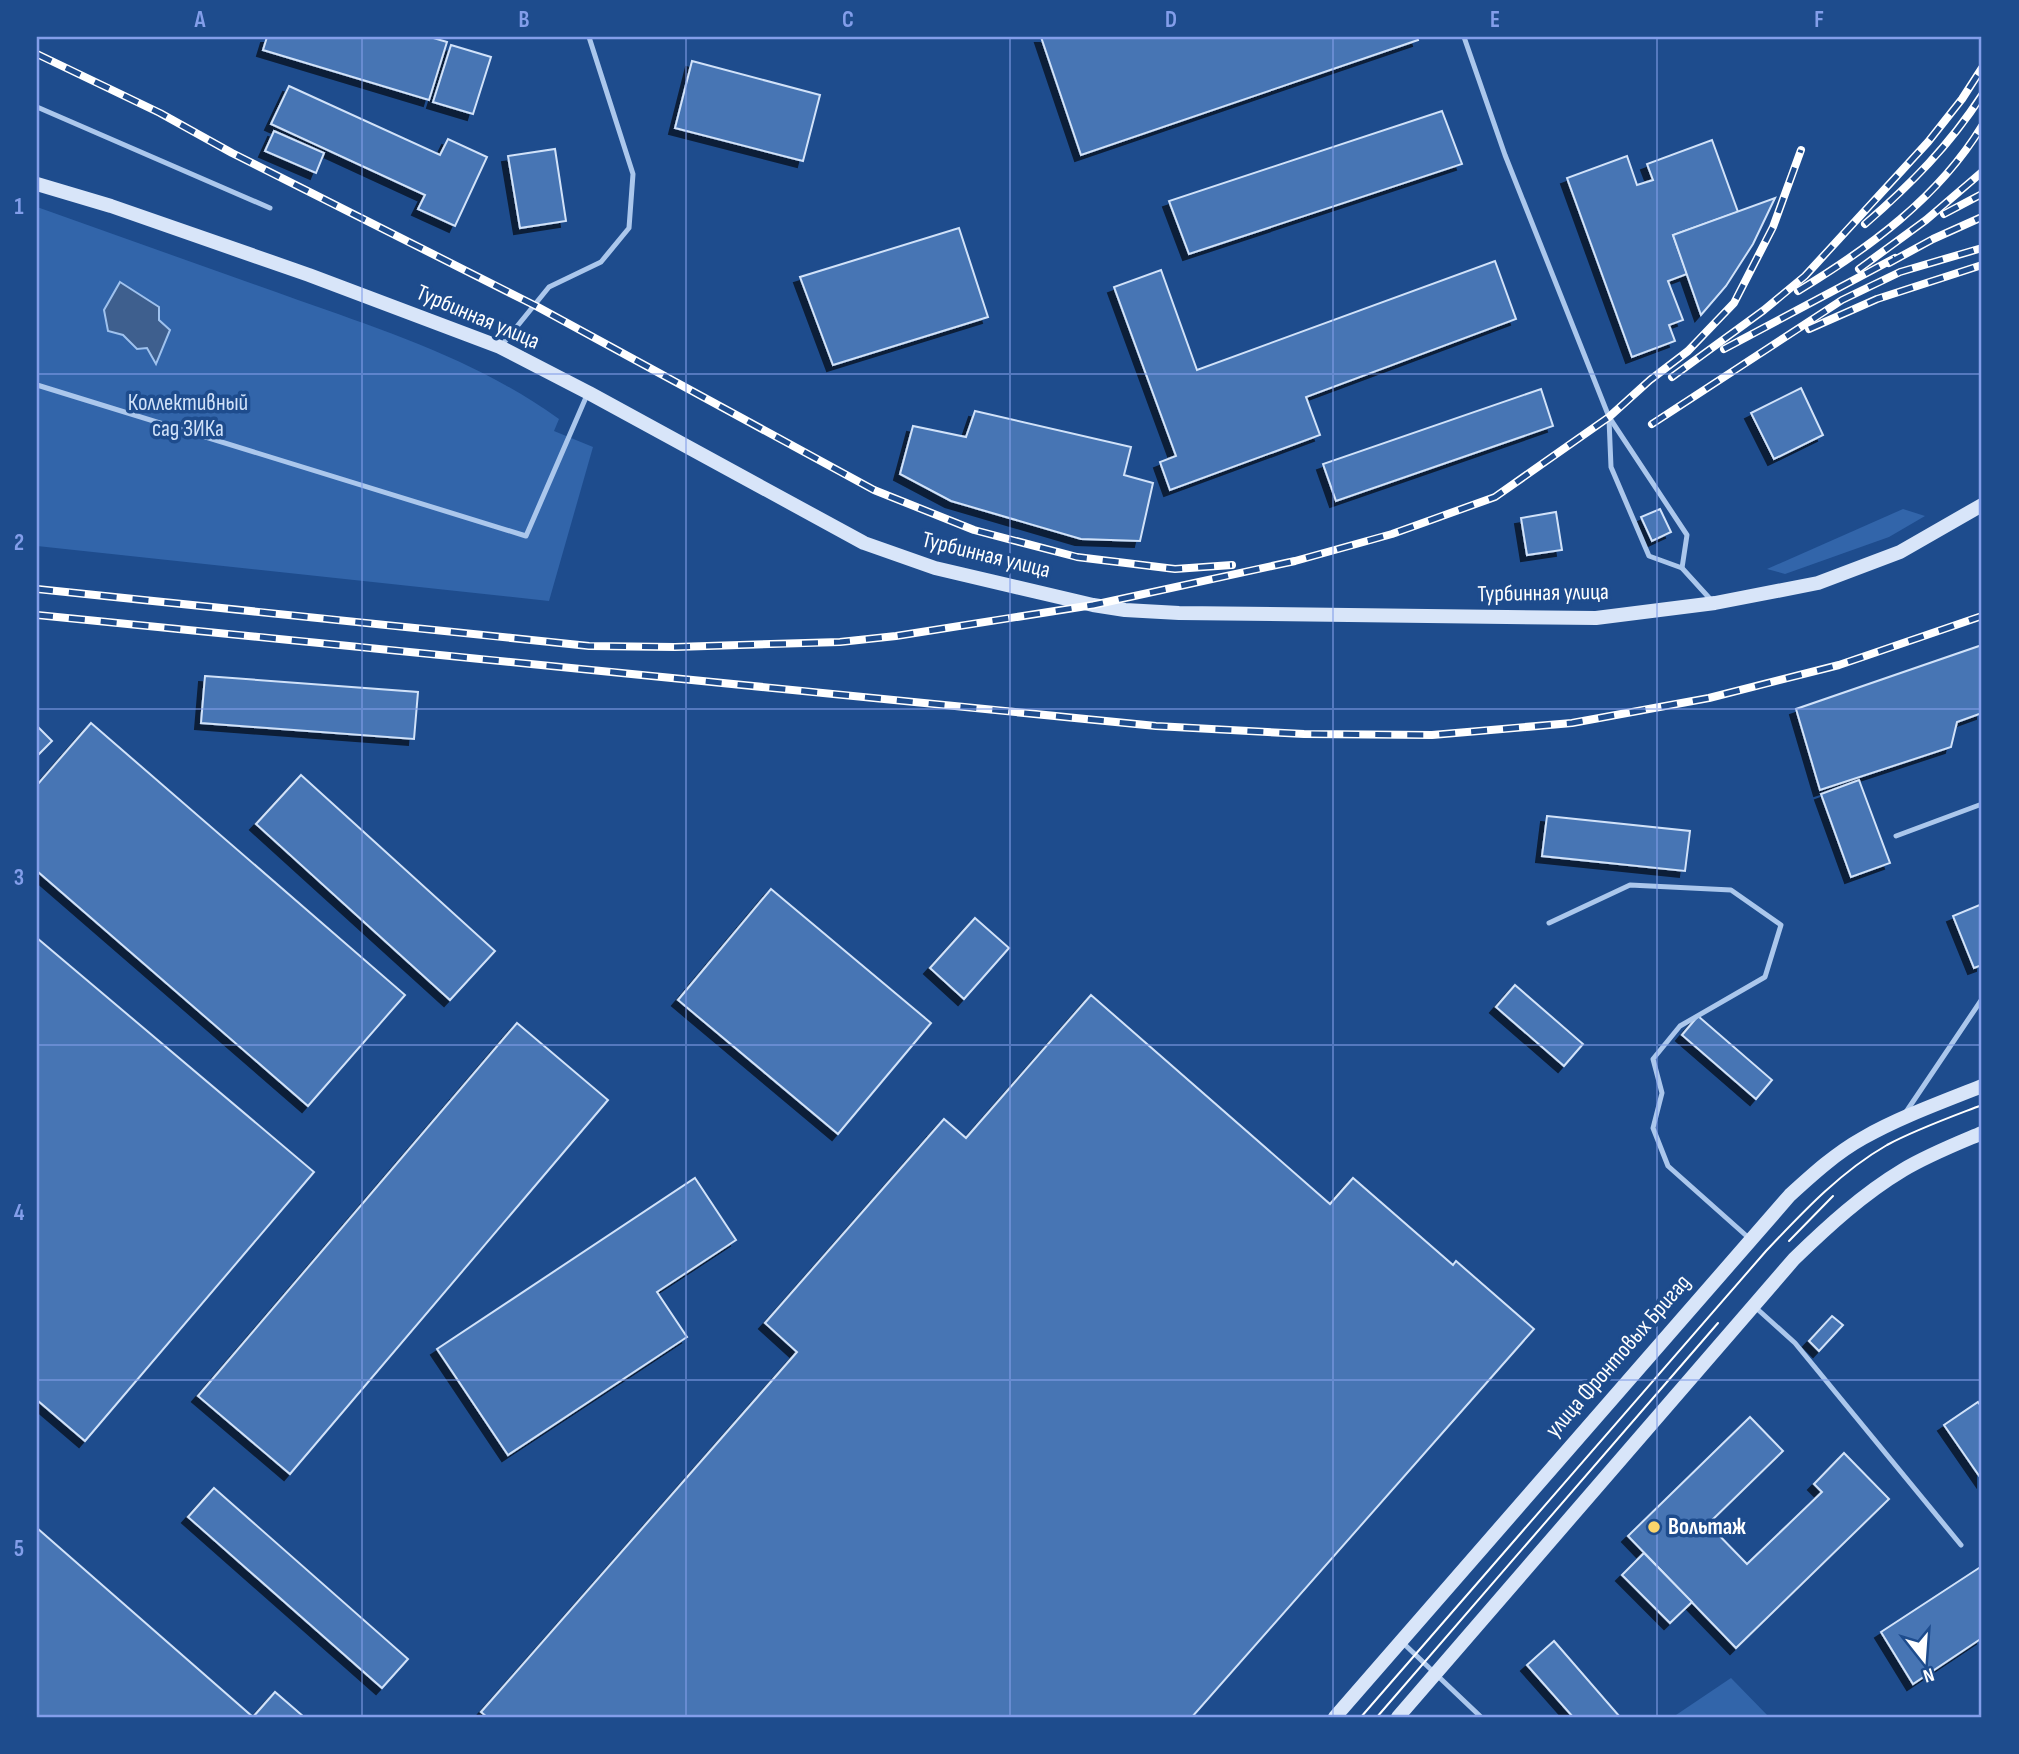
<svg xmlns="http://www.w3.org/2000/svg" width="2019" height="1754" viewBox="0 0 2019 1754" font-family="'Sofia Sans Condensed',sans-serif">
  <defs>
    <filter id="shadow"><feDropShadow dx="-6" dy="6" stdDeviation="0" flood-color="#0009"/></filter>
  </defs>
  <rect width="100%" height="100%" fill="#1e4c8d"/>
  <!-- green -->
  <g fill="#3265aa">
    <path d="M 37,207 C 124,238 211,269 298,300 C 389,332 480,362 559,419 L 554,431 L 593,447 L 549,601 L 37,546 Z"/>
    <polygon points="1903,509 1925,516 1889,537 1785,574 1767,569"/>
    <polygon points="1731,1678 1769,1717 1673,1717"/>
  </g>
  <!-- water -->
  <polygon fill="#3e5f8e" stroke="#9fc2ee" stroke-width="2" points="120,282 159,307 159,320 170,330 156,364 147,348 137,349 123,335 108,331 104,310"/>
  <!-- building -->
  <g fill="#4675b4" stroke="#d1e2f9" stroke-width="2" filter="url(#shadow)">
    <polygon points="267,37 430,37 447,42 429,100 263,50"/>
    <polygon points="1041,37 1417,37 1418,40 1081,155"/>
    <polygon points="451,45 491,57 473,114 433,102"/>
    <polygon points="692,61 820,95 803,161 675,128"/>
    <polygon points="289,86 440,155 448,139 487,157 455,226 418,209 425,195 271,124"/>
    <polygon points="1442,111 1462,164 1189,254 1169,201"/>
    <polygon points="274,131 324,153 316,173 265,151"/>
    <polygon points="1712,140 1738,212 1673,235 1687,274 1668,281 1683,320 1669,325 1675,341 1632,357 1567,178 1627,156 1637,185 1653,180 1647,164"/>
    <polygon points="555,149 566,221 520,228 508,156"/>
    <polygon points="1775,198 1753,244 1726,286 1701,315 1673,235"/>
    <polygon points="959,228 988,317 833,365 800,277"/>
    <polygon points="1495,261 1516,319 1306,397 1320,435 1170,490 1160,462 1176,456 1114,287 1161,270 1197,370"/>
    <polygon points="1801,388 1823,435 1774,459 1751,413"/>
    <polygon points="1541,389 1553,426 1336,501 1323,464"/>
    <polygon points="975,411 1131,447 1124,475 1153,483 1140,541 1081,539 951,501 900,474 913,426 966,437"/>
    <polygon points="1660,509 1671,532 1652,541 1641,517"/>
    <polygon points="1556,512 1562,550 1527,555 1521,518"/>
    <polygon points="1982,645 1982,713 1957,722 1951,747 1820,790 1796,709"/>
    <polygon points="205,676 418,692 414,739 201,723"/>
    <polygon points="91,723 405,995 308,1106 37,871 37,785"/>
    <polygon points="37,726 52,741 37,756"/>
    <polygon points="301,775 495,951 450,1000 256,824"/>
    <polygon points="1859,780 1890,863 1851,877 1821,794"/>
    <polygon points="1547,816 1690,831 1685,871 1542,856"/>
    <polygon points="771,889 931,1023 838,1134 678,1000"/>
    <polygon points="1982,904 1982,965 1974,968 1953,916"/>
    <polygon points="975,918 1009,948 964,999 930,968"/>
    <polygon points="37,938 314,1172 85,1441 37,1400"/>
    <polygon points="1515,985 1583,1044 1564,1066 1496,1007"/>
    <polygon points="1091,995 1330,1204 1353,1178 1453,1265 1456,1261 1534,1329 1192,1717 487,1717 481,1712 797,1352 765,1323 944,1119 966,1138"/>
    <polygon points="1698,1016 1772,1080 1756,1099 1682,1035"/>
    <polygon points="517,1023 608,1100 290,1474 198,1396"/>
    <polygon points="695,1178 736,1240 657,1292 687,1337 508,1455 437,1349"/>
    <polygon points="1832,1316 1843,1325 1819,1351 1809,1341"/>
    <polygon points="1978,1402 1982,1408 1982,1480 1944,1425"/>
    <polygon points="1750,1417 1783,1451 1708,1524 1747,1564 1822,1492 1814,1484 1844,1453 1889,1499 1736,1648 1628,1536"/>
    <polygon points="214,1488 408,1659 382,1688 188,1517"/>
    <polygon points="37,1528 253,1717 275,1692 304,1717 37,1717"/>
    <polygon points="1644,1553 1692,1602 1670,1623 1622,1575"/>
    <polygon points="1982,1566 1982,1638 1913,1684 1881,1632"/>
    <polygon points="1554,1641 1620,1717 1573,1717 1527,1665"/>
  </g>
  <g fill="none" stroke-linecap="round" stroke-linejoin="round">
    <!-- lane -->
    <g stroke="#abc7ec" stroke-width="5">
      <polyline points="1464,37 1505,155 1609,417 1687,535 1682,568"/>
      <polyline points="37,107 270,208"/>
      <polyline points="502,345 549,287 601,262 629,228 633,174 589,37"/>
      <polyline points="37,385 526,536 587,395"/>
      <polyline points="1609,419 1611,467 1649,556 1682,568 1712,601"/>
      <polyline points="1896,836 1982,804"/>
      <polyline points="1549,923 1630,885 1731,890 1781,925 1765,977 1680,1026 1653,1059 1662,1093 1653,1128 1668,1166 1750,1239"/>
      <polyline points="1906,1112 1982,999"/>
      <polyline points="1755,1307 1795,1343 1961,1545"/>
      <polyline points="1402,1642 1481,1717"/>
    </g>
    <!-- secondary -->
    <g stroke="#d8e5f9" stroke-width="14">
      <polyline points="37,184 111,206 309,275 500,347 589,393 864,543 935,568 1093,605 1125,610 1179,613 1596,618 1715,603 1818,583 1900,552 1982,505"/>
      <path d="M 1335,1717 L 1790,1195 C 1813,1174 1836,1153 1863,1138 C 1900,1117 1942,1102 1982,1086"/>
      <path d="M 1398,1717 L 1794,1259 C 1828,1226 1863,1194 1903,1170 C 1928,1155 1956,1144 1982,1133"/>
    </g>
    <!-- tram -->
    <g stroke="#fff" stroke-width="2">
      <polyline points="1789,1241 1833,1196"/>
      <path d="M 1361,1717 L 1766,1251 C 1803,1212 1840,1172 1887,1145 C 1917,1129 1951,1117 1982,1105"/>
      <polyline points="1377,1717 1718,1323"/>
    </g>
    <defs>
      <g id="rail">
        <polyline points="37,54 160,113 232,153 536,306 874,490 974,530 1077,557 1175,569 1232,565"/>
        <polyline points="1944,214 1982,194"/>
        <path d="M 1865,224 C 1911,184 1949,146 1982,95"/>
        <polyline points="1889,263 1933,239 1982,217"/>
        <polyline points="1859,269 1926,220 1982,172"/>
        <path d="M 1798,291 C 1869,248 1938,198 1982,126"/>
        <polyline points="1809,329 1877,299 1982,265"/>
        <polyline points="1724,349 1895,258"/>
        <polyline points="1672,377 1764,310 1805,276 1928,142 1962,99 1982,68"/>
        <polyline points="1652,424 1842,300 1900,272 1982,248"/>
        <polyline points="37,589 589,646 675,647 840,642 896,636 1093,605 1295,561 1392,534 1495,497 1609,417 1650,380 1688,351 1734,303 1773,227 1801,150"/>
        <polyline points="37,615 1156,726 1304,734 1432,735 1572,723 1709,698 1839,665 1982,616"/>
      </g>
    </defs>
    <!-- rail casing -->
    <use href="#rail" stroke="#fff" stroke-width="8"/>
    <!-- rail -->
    <use href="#rail" stroke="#1e4c8d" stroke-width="5" stroke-dasharray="16" stroke-linecap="butt"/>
  </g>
  <!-- grid -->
  <path fill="none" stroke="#839eea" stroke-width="2" stroke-opacity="0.55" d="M 362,37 L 362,1717M 686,37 L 686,1717M 1010,37 L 1010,1717M 1333,37 L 1333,1717M 1657,37 L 1657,1717M 37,374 L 1982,374M 37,709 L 1982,709M 37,1045 L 1982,1045M 37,1380 L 1982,1380"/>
  <!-- markers -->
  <circle fill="#fbd56b" stroke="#1e4c8d" stroke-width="2.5" cx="1654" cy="1527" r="7"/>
  <g text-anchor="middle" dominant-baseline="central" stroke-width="7" stroke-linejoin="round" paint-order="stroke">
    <!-- street labels -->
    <g font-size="23" fill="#fff" stroke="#1e4c8d">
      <text transform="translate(478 317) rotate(23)">Турбинная улица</text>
      <text transform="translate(986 555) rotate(14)">Турбинная улица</text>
      <text transform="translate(1543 593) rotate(-1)">Турбинная улица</text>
      <text transform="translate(1618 1356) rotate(-49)">улица Фронтовых Бригад</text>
    </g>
    <!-- park labels -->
    <g font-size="23" fill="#d1e2f9" stroke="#1e4c8d">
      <text x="188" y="403">Коллективный<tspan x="188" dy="26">сад ЗИКа</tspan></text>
    </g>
    <!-- poi labels -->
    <g font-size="23" font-weight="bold" fill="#fff" stroke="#1e4c8d" text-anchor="start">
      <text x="1668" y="1527">Вольтаж</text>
    </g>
  </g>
  <!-- border -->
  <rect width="2019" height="1754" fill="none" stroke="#1e4c8d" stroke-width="77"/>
  <!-- north arrow -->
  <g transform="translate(1924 1660) rotate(163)" stroke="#1e4c8d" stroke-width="5" paint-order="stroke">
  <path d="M0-5L12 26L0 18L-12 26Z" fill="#ffffff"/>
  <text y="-10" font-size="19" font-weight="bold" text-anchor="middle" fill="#ffffff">N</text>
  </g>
  <rect x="38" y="38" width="1942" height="1678" fill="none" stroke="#839eea" stroke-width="2.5"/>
  <g font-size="23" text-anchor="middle" font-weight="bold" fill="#839eea">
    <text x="200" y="27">A</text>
    <text x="524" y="27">B</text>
    <text x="848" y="27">C</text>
    <text x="1171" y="27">D</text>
    <text x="1495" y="27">E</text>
    <text x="1819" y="27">F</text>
    <text x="19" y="214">1</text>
    <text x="19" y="550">2</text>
    <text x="19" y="885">3</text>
    <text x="19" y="1220">4</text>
    <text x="19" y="1556">5</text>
  </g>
</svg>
